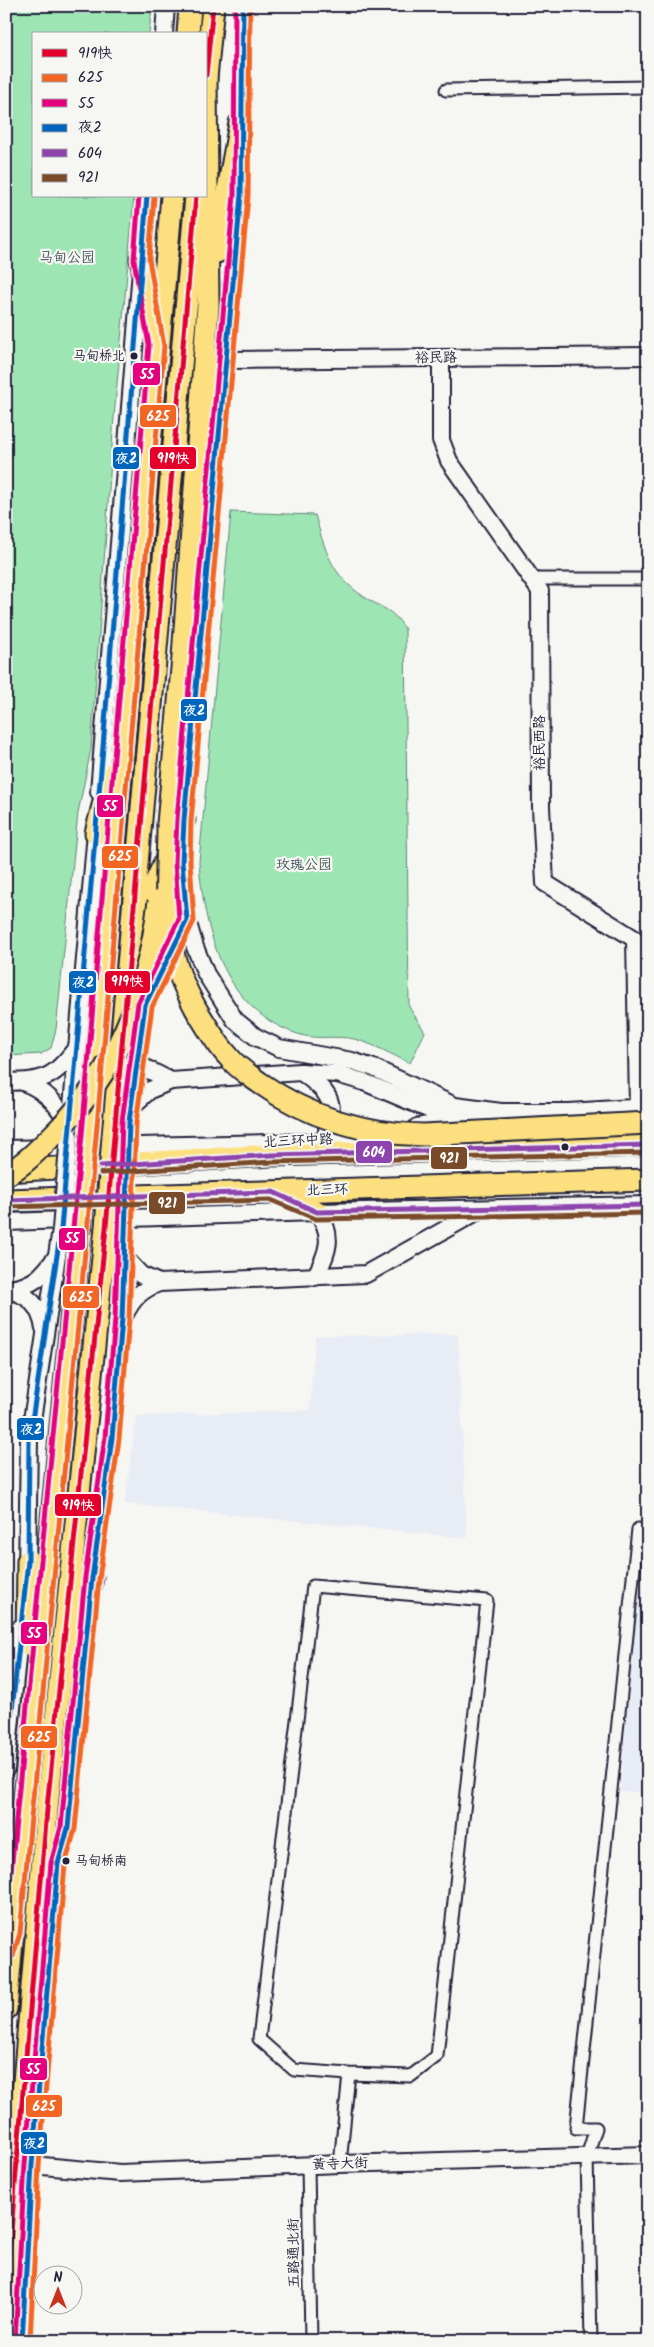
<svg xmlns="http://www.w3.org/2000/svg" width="654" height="2347" viewBox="0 0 654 2347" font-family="Kalam,'LXGW WenKai TC',sans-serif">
  <rect width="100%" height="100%" fill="#f6f6f2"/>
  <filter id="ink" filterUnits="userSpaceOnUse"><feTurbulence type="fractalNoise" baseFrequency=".02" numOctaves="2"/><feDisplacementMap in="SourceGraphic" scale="10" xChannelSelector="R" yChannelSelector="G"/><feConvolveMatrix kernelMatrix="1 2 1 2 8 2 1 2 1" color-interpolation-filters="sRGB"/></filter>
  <g filter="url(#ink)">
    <!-- built -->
    <g fill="#e8ecf5">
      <polygon points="458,1334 467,1538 125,1504 136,1416 310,1410 315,1336"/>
      <polygon points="648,1518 648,1792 620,1792 643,1525"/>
    </g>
    <!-- green -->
    <g fill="#9de6b4" stroke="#608478">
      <polygon points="6,6 152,6 149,34 34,34 34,196 134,196 114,417 91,749 78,813 56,1029 51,1048 41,1054 6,1056"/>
      <path d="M 231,512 L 315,515 C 325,550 331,575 363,596 C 382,609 392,608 405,629 L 409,1007 L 425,1032 L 410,1063 C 392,1055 374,1044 354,1039 C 337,1035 318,1040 301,1035 C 225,1013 204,932 199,862 Z"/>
    </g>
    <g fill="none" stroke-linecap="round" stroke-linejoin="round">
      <defs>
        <g id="street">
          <polyline points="446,90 648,87"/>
          <polyline points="531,579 648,579"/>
          <polyline points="340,2164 349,2074 411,2076 437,2056 487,1601 313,1586 259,2039 294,2070 349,2074"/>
          <polyline points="308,2165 311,2341"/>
          <polyline points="591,2341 587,2156 596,2128 576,2128 638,1529"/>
        </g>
        <g id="secondary">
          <polyline points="164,34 166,6"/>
          <polyline points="240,133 243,6"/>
          <polyline points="241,157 241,195 230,299 184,820 182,862 187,920 195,947 206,974 235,1020 256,1037 279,1048 352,1061 374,1068 455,1106 501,1112"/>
          <polyline points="441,358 441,440 449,461 540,591 541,807 545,883 635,939 638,1107"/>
          <polyline points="224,360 648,356"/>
          <polyline points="99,792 147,196"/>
          <polyline points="137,1061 145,1068 171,1081"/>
          <path d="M 301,1072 C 323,1088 339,1099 327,1129"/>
          <path d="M 6,1082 C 45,1081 53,1079 77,1047"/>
          <path d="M 23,1082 C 47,1091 57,1104 70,1126"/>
          <polyline points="131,1107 150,1090 171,1081 300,1072 337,1074 364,1082 456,1121"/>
          <polyline points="71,1118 97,821"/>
          <polyline points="417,1127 501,1112 568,1112 648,1107"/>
          <polyline points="128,1136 145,1005 175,944"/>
          <polyline points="6,1149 316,1142 373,1134"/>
          <polyline points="6,1222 317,1212 648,1205"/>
          <polyline points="124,1257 141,1275 159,1283 366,1274 480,1210"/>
          <path d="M 315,1277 C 328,1253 335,1235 317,1212"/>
          <path d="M 10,1289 C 35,1285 42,1276 57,1256"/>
          <path d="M 6,1290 C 28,1293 40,1306 44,1328"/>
          <path d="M 124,1316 C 133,1298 141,1290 159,1283"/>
          <polyline points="27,1572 29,1440 61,1229"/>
          <polyline points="90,1590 112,1438 122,1319 125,1228"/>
          <polyline points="6,1768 20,1628"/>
          <polyline points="32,2165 120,2173 340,2164 648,2155"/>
          <polyline points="22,2341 32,2165 58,1864 68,1828 84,1654"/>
        </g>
        <g id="highway">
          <polyline points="188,34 190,6"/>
          <polyline points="206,78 213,6"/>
          <polyline points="217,252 240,123"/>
          <polyline points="141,259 153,320"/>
          <polyline points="168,824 183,657 208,306 206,78"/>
          <polyline points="96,833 111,774"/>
          <polyline points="139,919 184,820"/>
          <polyline points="89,1136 172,196"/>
          <polyline points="113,1136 196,196"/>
          <polyline points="6,1171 272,1155 648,1145"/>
          <polyline points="278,1194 317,1212"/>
          <polyline points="6,1200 648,1180"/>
          <polyline points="27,1644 28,1561"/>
          <polyline points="73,1672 92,1578"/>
          <polyline points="6,2009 25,1798 80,1229"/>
          <polyline points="6,2293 48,1798 106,1228"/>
        </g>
      </defs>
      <!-- street casing -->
      <use href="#street" stroke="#22223b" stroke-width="15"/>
      <!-- secondary casing -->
      <use href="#secondary" stroke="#22223b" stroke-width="20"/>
      <!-- highway casing -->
      <use href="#highway" stroke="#22223b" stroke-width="25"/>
      <!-- street -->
      <use href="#street" stroke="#f6f6f2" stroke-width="11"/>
      <!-- secondary -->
      <use href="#secondary" stroke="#f6f6f2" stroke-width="16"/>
      <!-- highway -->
      <use href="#highway" stroke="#fce080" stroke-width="21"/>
      <defs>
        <g id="secondary-bridge">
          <polyline points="125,1228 128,1136"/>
          <polyline points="61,1229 69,1136"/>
        </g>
        <g id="highway-bridge">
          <path d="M 168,824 C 168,868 162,917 175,960 C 179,977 188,994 196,1009 C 206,1025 215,1042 228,1056 C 236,1067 249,1075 260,1083 C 308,1117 365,1134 424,1135 L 648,1123"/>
          <path d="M 6,1175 C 23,1165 36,1152 50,1138 C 117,1073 148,993 159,901"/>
          <polyline points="106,1228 113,1136"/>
          <polyline points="80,1229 89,1136"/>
        </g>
      </defs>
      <!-- secondary-bridge casing -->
      <use href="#secondary-bridge" stroke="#22223b" stroke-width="20" stroke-linecap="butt"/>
      <!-- highway-bridge casing -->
      <use href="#highway-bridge" stroke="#22223b" stroke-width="25" stroke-linecap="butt"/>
      <!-- secondary-bridge -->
      <use href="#secondary-bridge" stroke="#f6f6f2" stroke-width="16"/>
      <!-- highway-bridge -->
      <use href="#highway-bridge" stroke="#fce080" stroke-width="21"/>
      <defs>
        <g id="bus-1">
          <polyline points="206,75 213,6"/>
          <polyline points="6,2290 48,1798 106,1228 196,196"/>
        </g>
        <g id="bus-2">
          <polyline points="13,1956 20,1933 96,1137 164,346 149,259 154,197"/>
          <polyline points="30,2341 39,2166 65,1865 75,1829 99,1579 119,1439 129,1319 136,1123 152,1007 194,921 190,862 191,821 248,196 250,6"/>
        </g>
        <g id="bus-3">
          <polyline points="6,1924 82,1135 149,345 134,260 139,196"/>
          <polyline points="15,2341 25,2164 51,1863 61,1827 85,1577 105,1437 115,1319 122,1121 138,1003 179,919 175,863 177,819 234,195 235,6"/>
        </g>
        <g id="bus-4">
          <polyline points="6,1766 28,1561 29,1440 61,1229 103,747 147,196"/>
          <polyline points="22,2341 32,2165 58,1864 68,1828 92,1578 112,1438 122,1319 129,1122 145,1005 187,920 182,862 184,820 241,195 243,6"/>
        </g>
        <g id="bus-5">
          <polyline points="101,1166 272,1155 648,1145"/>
          <polyline points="6,1200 273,1192 317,1212 648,1205"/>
        </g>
        <g id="bus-6">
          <polyline points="101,1173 272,1162 648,1153"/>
          <polyline points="6,1207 271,1200 316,1219 648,1213"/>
        </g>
      </defs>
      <!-- bus-1 casing -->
      <use href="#bus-1" stroke="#f6f6f2" stroke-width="9"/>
      <!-- bus-2 casing -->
      <use href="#bus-2" stroke="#f6f6f2" stroke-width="9"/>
      <!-- bus-3 casing -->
      <use href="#bus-3" stroke="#f6f6f2" stroke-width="9"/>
      <!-- bus-4 casing -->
      <use href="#bus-4" stroke="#f6f6f2" stroke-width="9"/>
      <!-- bus-5 casing -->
      <use href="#bus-5" stroke="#f6f6f2" stroke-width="9"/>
      <!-- bus-6 casing -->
      <use href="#bus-6" stroke="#f6f6f2" stroke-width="9"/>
      <!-- bus-1 -->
      <use href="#bus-1" stroke="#e4002b" stroke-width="5"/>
      <!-- bus-2 -->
      <use href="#bus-2" stroke="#f26522" stroke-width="5"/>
      <!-- bus-3 -->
      <use href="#bus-3" stroke="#e5007d" stroke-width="5"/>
      <!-- bus-4 -->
      <use href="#bus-4" stroke="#0065bd" stroke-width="5"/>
      <!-- bus-5 -->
      <use href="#bus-5" stroke="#8e44ad" stroke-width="5"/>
      <!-- bus-6 -->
      <use href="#bus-6" stroke="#7a4b2a" stroke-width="5"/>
    </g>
  </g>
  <!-- markers -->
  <g fill="#22223b" stroke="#f6f6f2" stroke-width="2">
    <circle cx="134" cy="356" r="4.5"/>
    <circle cx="565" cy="1147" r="4.5"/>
    <circle cx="66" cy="1861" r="4.5"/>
  </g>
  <g text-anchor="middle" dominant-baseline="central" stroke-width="4.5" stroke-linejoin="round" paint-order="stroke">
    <!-- bus labels -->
    <g font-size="13" fill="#22223b" stroke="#f6f6f2" text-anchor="end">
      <text x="125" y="356">马甸桥北</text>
      <text x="75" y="1861" text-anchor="start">马甸桥南</text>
    </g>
    <!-- park labels -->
    <g font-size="14" fill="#415359" stroke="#f6f6f2">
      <text x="67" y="258">马甸公园</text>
      <text x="304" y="865">玫瑰公园</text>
    </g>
    <!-- street labels -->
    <g font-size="14" fill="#22223b" stroke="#f6f6f2">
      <text transform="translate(436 358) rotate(-1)">裕民路</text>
      <text transform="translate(540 743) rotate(-90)">裕民西路</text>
      <text transform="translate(298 1141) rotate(-3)">北三环中路</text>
      <text transform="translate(327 1190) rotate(-2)">北三环</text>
      <text transform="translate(340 2164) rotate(-2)">黄寺大街</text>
      <text transform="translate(294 2253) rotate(-91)">五路通北街</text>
    </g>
  </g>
  <g stroke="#f6f6f2" stroke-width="2">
    <rect x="132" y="362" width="29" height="24" rx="5" fill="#e5007d"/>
    <rect x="139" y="404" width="38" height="24" rx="5" fill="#f26522"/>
    <rect x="149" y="446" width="48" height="24" rx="5" fill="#e4002b"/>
    <rect x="112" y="446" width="28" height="24" rx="5" fill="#0065bd"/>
    <rect x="180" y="698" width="28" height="24" rx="5" fill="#0065bd"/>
    <rect x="96" y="794" width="28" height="24" rx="5" fill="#e5007d"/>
    <rect x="101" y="845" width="38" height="24" rx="5" fill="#f26522"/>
    <rect x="104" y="970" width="47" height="24" rx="5" fill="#e4002b"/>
    <rect x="68" y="970" width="29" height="24" rx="5" fill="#0065bd"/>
    <rect x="355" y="1140" width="38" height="24" rx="5" fill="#8e44ad"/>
    <rect x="430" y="1146" width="38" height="24" rx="5" fill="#7a4b2a"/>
    <rect x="148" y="1191" width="38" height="24" rx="5" fill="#7a4b2a"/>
    <rect x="58" y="1227" width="28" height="24" rx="5" fill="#e5007d"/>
    <rect x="62" y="1285" width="38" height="24" rx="5" fill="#f26522"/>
    <rect x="16" y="1417" width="29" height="24" rx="5" fill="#0065bd"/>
    <rect x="54" y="1493" width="48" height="24" rx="5" fill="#e4002b"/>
    <rect x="20" y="1621" width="28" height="24" rx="5" fill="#e5007d"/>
    <rect x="20" y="1725" width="38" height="24" rx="5" fill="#f26522"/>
    <rect x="19" y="2057" width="29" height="24" rx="5" fill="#e5007d"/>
    <rect x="25" y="2094" width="38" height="24" rx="5" fill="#f26522"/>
    <rect x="20" y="2131" width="28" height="24" rx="5" fill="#0065bd"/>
  </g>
  <g font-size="14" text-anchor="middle" font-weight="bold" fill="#fff">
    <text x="147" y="379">55</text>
    <text x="158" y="421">625</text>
    <text x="173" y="463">919快</text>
    <text x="126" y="463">夜2</text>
    <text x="194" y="715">夜2</text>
    <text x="110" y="811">55</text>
    <text x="120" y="861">625</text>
    <text x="127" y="986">919快</text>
    <text x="83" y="987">夜2</text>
    <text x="374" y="1157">604</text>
    <text x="449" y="1163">921</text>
    <text x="167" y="1208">921</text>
    <text x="72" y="1243">55</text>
    <text x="81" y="1302">625</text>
    <text x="31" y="1434">夜2</text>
    <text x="78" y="1510">919快</text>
    <text x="34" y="1638">55</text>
    <text x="39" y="1742">625</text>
    <text x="33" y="2074">55</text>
    <text x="44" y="2111">625</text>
    <text x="34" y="2148">夜2</text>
  </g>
  <!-- margin -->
  <rect width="654" height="2347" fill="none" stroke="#f6f6f2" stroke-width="25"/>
  <rect x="12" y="12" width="629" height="2322" fill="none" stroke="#22223b" stroke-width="2" filter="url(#ink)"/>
  <!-- legend -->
  <rect x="32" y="32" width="175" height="165" fill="#f6f6f2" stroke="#a1a1a9"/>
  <rect x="42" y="49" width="25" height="8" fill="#e4002b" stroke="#a1a1a9"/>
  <text x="78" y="58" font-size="15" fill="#22223b">919快</text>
  <rect x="42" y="74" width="25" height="8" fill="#f26522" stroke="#a1a1a9"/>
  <text x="78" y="82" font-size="15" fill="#22223b">625</text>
  <rect x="42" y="99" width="25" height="8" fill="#e5007d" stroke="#a1a1a9"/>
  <text x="78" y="108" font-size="15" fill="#22223b">55</text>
  <rect x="42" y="124" width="25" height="8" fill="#0065bd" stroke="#a1a1a9"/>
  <text x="78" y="132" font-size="15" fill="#22223b">夜2</text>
  <rect x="42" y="149" width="25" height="8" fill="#8e44ad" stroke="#a1a1a9"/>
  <text x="78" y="158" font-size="15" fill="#22223b">604</text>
  <rect x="42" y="174" width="25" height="8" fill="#7a4b2a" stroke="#a1a1a9"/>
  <text x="78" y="182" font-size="15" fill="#22223b">921</text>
  <!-- north arrow -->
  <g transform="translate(58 2290)"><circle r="24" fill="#f6f6f2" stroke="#a1a1a9"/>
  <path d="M0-4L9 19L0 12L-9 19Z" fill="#c8321e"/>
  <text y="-8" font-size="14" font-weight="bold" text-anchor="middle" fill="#22223b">N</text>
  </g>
</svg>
